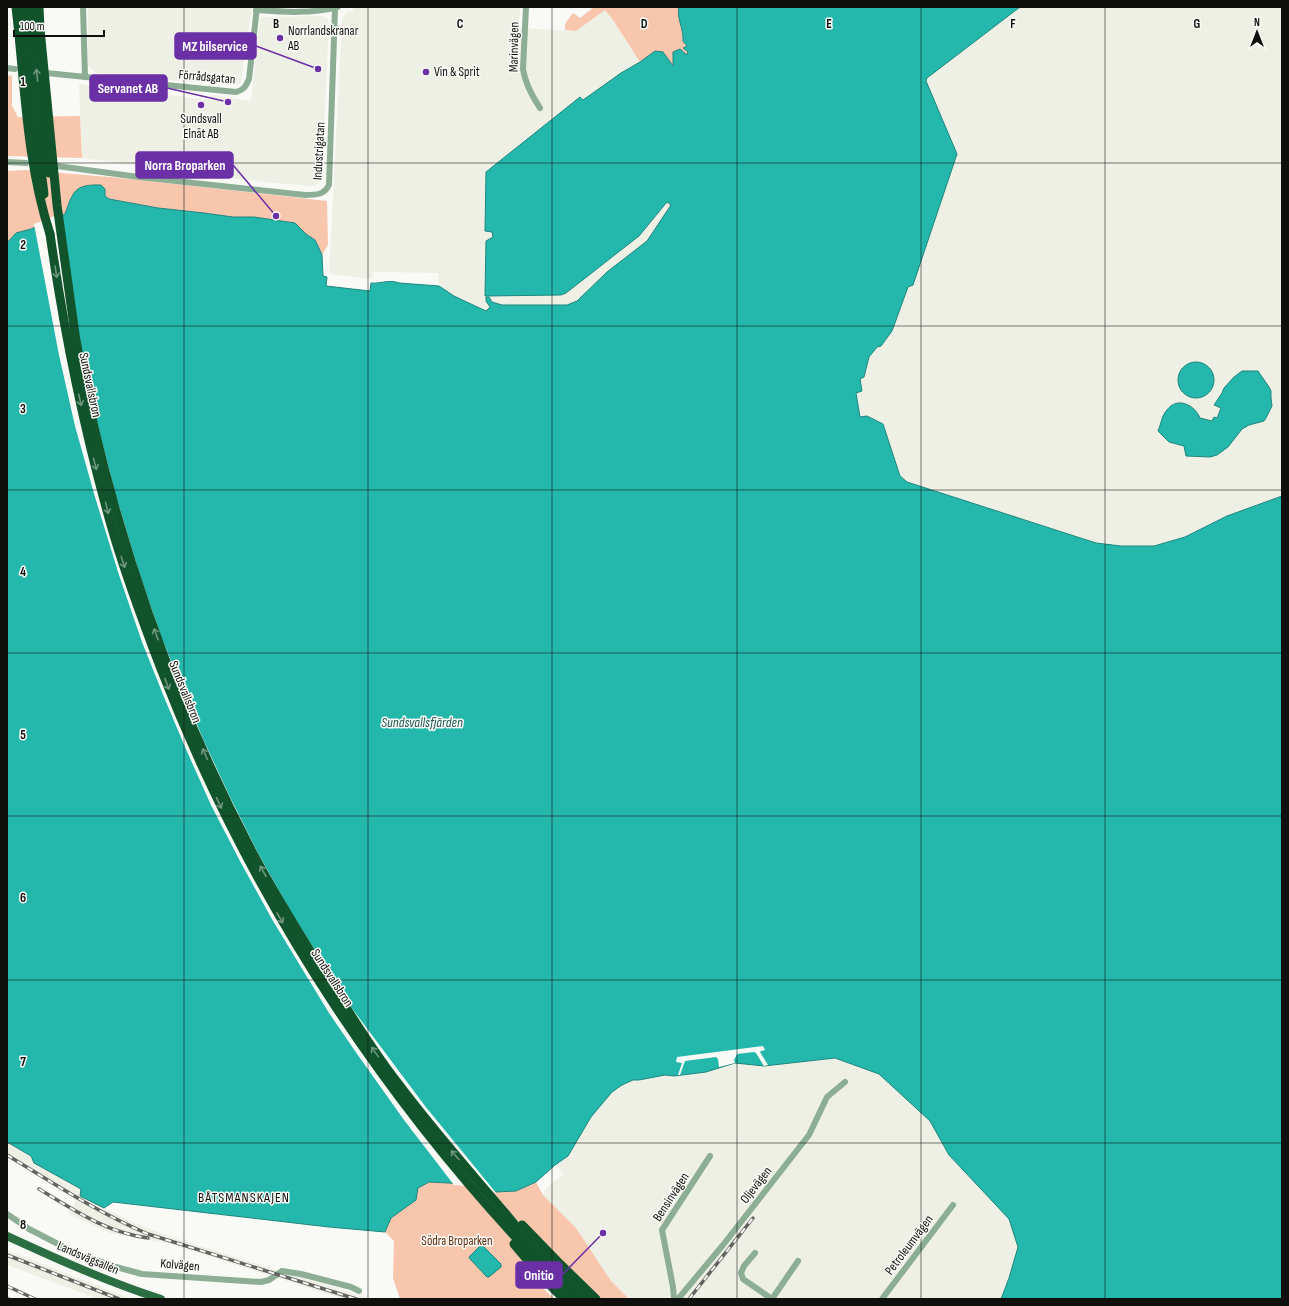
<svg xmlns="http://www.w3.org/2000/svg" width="1289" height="1306" viewBox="0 0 1289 1306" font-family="'Sofia Sans Condensed',sans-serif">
  <rect width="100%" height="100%" fill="#f9faf6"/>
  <!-- built -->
  <g fill="#eef0e5">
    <polygon points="88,7 252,7 241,81 239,84 166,80 96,73 88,65"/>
    <polygon points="357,7 520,7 519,28 576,31 605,10 613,20 640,62 621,73 583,100 580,97 486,172 485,231 493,232 493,237 486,241 485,295 561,295 639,236 668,202 671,205 647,241 607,272 577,301 567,305 502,305 492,302 489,297 490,307 486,311 454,296 439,286 438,273 373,272 372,279 329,274 342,20 347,11 353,11 353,8"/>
    <polygon points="1020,7 1282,7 1282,496 1227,516 1185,537 1154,546 1121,546 1096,543 907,482 900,476 883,424 860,417 856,393 862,391 860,379 864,377 869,357 892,331 908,287 927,78"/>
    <polygon points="320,16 325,17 328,19 329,23 322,178 319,183 314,186 307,186 235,179 82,158 79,84 210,100 211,95 251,101 260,21 261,18 264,17"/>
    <polygon points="835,1058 879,1074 930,1121 949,1155 1009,1219 1018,1247 1009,1278 1001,1299 629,1299 611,1281 576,1228 543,1195 545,1189 564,1174 555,1165 568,1156 591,1117 612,1092 622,1085 633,1080 639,1080 665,1075 674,1076 706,1072 735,1063 764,1066"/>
    <polygon points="7,1142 31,1156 34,1163 81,1189 80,1196 130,1221 174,1238 371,1299 343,1299 170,1244 110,1233 68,1214 76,1200 7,1157"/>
    <polygon points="7,1251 12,1252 132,1299 98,1299 7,1265"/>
  </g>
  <!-- green -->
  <g fill="#f8c5ad">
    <path d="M 594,7 L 679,7 C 676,17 684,29 683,41 L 687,46 L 684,47 L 688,52 L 687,55 L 673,66 L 655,51 L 640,62 L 613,20 L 605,10 L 576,31 L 565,30 L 565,24 L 573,13 L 580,18 Z"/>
    <polygon points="7,75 12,76 12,106 18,117 80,116 82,158 7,156"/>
    <polygon points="25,170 121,178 327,201 328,245 322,255 315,240 306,234 295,223 254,217 233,217 204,213 158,208 109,199 105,196 105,189 101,185 92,185 72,196 65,214 31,229 16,233 7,243 7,171"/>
    <polygon points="429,1182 487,1185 516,1191 536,1182 543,1195 576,1228 611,1281 629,1299 600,1299 554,1254 531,1276 554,1299 400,1299 393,1278 394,1241 385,1232 391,1218 416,1200 418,1188"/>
  </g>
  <!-- water -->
  <g fill="#24b8ad" stroke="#1e867d">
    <path d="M 679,7 L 1020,7 L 927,78 L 926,81 L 957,154 L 913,285 L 908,287 L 892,331 L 881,346 L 877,347 L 869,357 L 864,377 L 860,379 L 862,391 L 856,393 L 860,417 L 867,416 L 883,424 L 900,476 L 907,482 L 1096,543 L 1121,546 L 1154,546 L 1185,537 L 1227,516 L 1282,496 L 1282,1299 L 1001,1299 L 1009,1278 L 1018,1247 L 1009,1219 L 949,1155 L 930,1121 L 879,1074 L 835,1058 L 764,1066 L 735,1063 L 706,1072 L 674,1076 L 665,1075 L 639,1080 L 633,1080 L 622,1085 L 612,1092 L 591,1117 L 568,1156 L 555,1165 L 536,1182 L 516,1191 L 496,1192 L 487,1185 L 429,1182 L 418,1188 L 416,1200 L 391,1218 L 385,1232 L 329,1227 L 113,1202 L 104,1208 L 80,1196 L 81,1189 L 34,1163 L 31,1156 L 7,1142 L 7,243 L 16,233 L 31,229 L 65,214 C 73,192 74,184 101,185 L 105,189 L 105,196 L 109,199 L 158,208 L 204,213 L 233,217 L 254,217 L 295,223 L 306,234 L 315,240 L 318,246 L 322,255 L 323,276 L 327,277 L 326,286 L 370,291 L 371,283 C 381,284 389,279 399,283 L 439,286 L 454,296 L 486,311 L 490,307 L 486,301 L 486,297 L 489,297 L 492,302 L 502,305 L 567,305 L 577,301 L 607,272 L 647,241 L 671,205 L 667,202 L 639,236 L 566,293 L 561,295 L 485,296 L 486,241 L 493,237 L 492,232 L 485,231 L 486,172 L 580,97 L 583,100 L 621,73 L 640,62 L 655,51 L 663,52 L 673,66 L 673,52 L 680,49 L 687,55 L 688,52 L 683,48 L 687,46 L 683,41 C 684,29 676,17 679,7 Z"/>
    <circle cx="1196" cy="380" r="18"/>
    <path d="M 1242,371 L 1258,371 L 1269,387 L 1271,391 L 1271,398 L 1272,406 L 1266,418 L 1264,421 L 1249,425 L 1242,429 L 1228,447 L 1217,455 L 1210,457 L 1186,456 L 1184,446 L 1169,442 L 1158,431 C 1161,424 1162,415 1167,410 C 1177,396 1195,405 1200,418 L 1212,421 L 1214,417 L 1217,418 L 1221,408 L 1214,405 L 1222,393 L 1224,388 L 1234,377 Z"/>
    <polygon points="480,1246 483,1246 501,1264 501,1267 489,1277 487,1277 470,1259 469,1257"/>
  </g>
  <!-- pier -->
  <g fill="#f9faf6">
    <polygon points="62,213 81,349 97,422 115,492 138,569 161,636 203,739 230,797 259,855 291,912 348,1003 425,1106 497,1194 486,1187 454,1185 404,1120 355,1051 329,1013 273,921 241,863 211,805 185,747 164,697 142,642 119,575 95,497 75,426 59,355 34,224"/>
    <polygon points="763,1046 765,1050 761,1051 760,1052 768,1065 764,1066 756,1053 754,1052 737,1054 734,1060 735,1063 719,1067 718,1059 716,1057 685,1061 680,1075 678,1075 682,1063 676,1062 677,1057"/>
  </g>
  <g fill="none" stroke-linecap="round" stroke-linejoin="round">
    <!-- minor -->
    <g stroke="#8cae94" stroke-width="6">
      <polyline points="83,7 85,77"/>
      <path d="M 526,7 L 523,69 C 525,83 532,96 540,108"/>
      <path d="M 256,10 C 284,12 311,14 338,7"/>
      <polyline points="7,68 15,69"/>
      <path d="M 46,73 L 236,92 C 244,90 246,86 249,79 L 257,7"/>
      <polyline points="7,162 26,163"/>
      <path d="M 57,166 L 139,177 L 305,195 C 316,195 324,195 329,185 L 335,8"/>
      <polyline points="7,1214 29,1229 60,1245 81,1255 116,1267 142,1274 261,1282 269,1280 282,1271 301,1274 351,1287 359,1291"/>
      <polyline points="755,1253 744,1266 741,1273 743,1279 772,1299"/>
      <polyline points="674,1299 673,1287 662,1230 710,1156"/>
      <polyline points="678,1299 723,1245 809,1135 827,1097 845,1082"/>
      <polyline points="772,1299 798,1261"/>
      <polyline points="882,1299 953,1205"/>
    </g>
    <!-- major -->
    <path stroke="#2a6e42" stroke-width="8" d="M 7,1236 C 57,1259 108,1282 161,1299"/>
    <!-- highway -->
    <g stroke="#11542c" stroke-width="9">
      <polyline points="39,7 40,29"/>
      <path d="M 50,234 C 64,332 84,430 111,525 C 125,574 143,622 161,669 C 253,906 395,1120 575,1299"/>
      <path d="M 76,341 C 110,525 173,707 263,872 C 284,909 306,945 329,981 C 351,1015 372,1050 397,1082 C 429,1125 464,1165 499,1206 C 509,1217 518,1229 527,1240 C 546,1260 566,1280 586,1299"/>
      <polyline points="522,1225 557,1261 596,1299"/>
      <polyline points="514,1244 541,1276 564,1299"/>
    </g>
    <defs>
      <g id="rail">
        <path d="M 7,1155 C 53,1183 98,1213 148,1234 L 356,1299"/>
        <path d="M 39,1189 C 76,1211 105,1232 148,1238"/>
        <polyline points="7,1255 119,1299"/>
        <polyline points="7,1286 35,1299"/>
        <polyline points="7,1298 9,1299"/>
        <polyline points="689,1299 753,1218"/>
      </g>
    </defs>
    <!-- rail casing -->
    <use href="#rail" stroke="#636462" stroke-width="3.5"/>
    <!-- rail -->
    <use href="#rail" stroke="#f9faf6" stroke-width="2" stroke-dasharray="6" stroke-linecap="butt"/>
    <!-- highway-bridge -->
    <g stroke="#11542c" stroke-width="9">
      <path d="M 16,7 C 25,83 26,160 50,234"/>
      <polyline points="23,7 34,114 44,194"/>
      <polyline points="31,7 49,173"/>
      <polyline points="40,29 57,205 77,348"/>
    </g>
  </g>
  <!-- one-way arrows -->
  <defs><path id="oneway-shaft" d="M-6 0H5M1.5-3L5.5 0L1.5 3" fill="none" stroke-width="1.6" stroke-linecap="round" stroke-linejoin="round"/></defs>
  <g stroke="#6e967d">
    <use href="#oneway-shaft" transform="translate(37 75) rotate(-96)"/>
    <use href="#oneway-shaft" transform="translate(56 272) rotate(81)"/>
    <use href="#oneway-shaft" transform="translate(80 400) rotate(77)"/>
    <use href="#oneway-shaft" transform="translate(95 464) rotate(75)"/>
    <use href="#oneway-shaft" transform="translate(107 508) rotate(76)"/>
    <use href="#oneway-shaft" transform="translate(123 562) rotate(72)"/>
    <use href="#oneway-shaft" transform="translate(156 634) rotate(-110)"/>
    <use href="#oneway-shaft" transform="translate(167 684) rotate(69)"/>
    <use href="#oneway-shaft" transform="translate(205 754) rotate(-114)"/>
    <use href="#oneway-shaft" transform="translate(219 803) rotate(65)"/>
    <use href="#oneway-shaft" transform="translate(263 871) rotate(-119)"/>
    <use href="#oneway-shaft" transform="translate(280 918) rotate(60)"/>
    <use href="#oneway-shaft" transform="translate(375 1052) rotate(-125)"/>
    <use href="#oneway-shaft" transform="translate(455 1155) rotate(-130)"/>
  </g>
  <!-- grid -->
  <path fill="none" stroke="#0f100e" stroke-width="1" stroke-opacity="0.55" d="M 184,7 L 184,1299M 368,7 L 368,1299M 552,7 L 552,1299M 737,7 L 737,1299M 921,7 L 921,1299M 1105,7 L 1105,1299M 7,163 L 1282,163M 7,326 L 1282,326M 7,490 L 1282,490M 7,653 L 1282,653M 7,816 L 1282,816M 7,980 L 1282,980M 7,1143 L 1282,1143"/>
  <!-- markers -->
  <g fill="#6b30a6" stroke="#f9faf6" stroke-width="1.5">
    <circle cx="280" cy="38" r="4"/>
    <circle cx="426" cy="72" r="4"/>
    <circle cx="201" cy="105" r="4"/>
  </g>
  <g text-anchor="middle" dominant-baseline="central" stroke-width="3" stroke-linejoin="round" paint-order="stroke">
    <!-- poi labels -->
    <g font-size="13" fill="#0f100e" stroke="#f9faf6" text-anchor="start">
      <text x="288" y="31">Norrlandskranar<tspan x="288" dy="15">AB</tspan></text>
      <text x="434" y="72">Vin &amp; Sprit</text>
      <text x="201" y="119" text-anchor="middle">Sundsvall<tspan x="201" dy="15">Elnät AB</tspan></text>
    </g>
    <!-- street labels -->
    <g font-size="13" fill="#0f100e" stroke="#f9faf6">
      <text transform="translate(514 47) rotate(-89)">Marinvägen</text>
      <text transform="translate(207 77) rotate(5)">Förrådsgatan</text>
      <text transform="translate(319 151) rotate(-87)">Industrigatan</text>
      <text transform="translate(90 385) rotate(78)">Sundsvallsbron</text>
      <text transform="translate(185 692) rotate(68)">Sundsvallsbron</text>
      <text transform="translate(332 978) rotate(57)">Sundsvallsbron</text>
      <text transform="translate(756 1185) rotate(-52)">Oljevägen</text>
      <text transform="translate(671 1197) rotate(-57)">Bensinvägen</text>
      <text transform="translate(909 1245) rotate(-53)">Petroleumvägen</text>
      <text transform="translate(88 1258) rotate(23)">Landsvägsallén</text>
      <text transform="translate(180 1265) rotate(5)">Kolvägen</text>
    </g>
    <!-- park labels -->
    <g font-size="13" fill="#612c0c" stroke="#f9faf6">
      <text x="457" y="1241">Södra Broparken</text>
    </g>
    <!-- water labels -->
    <g font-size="14" font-style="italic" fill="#205853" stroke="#f9faf6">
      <text x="422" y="722">Sundsvallsfjärden</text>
    </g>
    <!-- neighbourhood labels -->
    <g font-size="14" letter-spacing="1" fill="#0f100e" stroke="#f9faf6">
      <text x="244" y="1197">BÅTSMANSKAJEN</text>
    </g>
  </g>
  <g font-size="13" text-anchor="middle" font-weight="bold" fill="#0f100e" stroke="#f9faf6" stroke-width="3" stroke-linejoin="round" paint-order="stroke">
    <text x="276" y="28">B</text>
    <text x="460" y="28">C</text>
    <text x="644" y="28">D</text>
    <text x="829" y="28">E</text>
    <text x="1013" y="28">F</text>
    <text x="1197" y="28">G</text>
    <text x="23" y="86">1</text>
    <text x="23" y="249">2</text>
    <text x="23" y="413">3</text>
    <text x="23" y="576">4</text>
    <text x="23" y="739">5</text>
    <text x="23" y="902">6</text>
    <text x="23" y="1066">7</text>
    <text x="23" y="1229">8</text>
  </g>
  <!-- callouts -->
  <path fill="none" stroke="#6b30a6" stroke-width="1.5" d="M318 69L256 46M228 102L167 88M276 216L233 165M603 1233L562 1275"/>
  <g fill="#6b30a6" stroke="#f9faf6" stroke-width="1.5">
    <circle cx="318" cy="69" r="4"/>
    <circle cx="228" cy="102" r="4"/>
    <circle cx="276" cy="216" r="4"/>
    <circle cx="603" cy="1233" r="4"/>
  </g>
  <g fill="#6b30a6" stroke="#6b30a6" stroke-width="1.5">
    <rect x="175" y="33" width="81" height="26" rx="4"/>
    <rect x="90" y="75" width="77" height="26" rx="4"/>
    <rect x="136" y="152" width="97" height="26" rx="4"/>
    <rect x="516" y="1262" width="46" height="26" rx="4"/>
  </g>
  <g font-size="14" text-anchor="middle" font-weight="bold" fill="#fff">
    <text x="215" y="51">MZ bilservice</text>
    <text x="128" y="93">Servanet AB</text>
    <text x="185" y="170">Norra Broparken</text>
    <text x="539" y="1280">Onitio</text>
  </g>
  <!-- border -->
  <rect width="1289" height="1306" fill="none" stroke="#0f100e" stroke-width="16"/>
  <!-- north arrow -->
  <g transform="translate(1257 32)" stroke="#f9faf6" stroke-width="3" paint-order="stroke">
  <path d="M0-3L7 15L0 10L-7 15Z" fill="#0f100e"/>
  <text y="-6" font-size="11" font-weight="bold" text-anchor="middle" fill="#0f100e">N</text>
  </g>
  <!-- scale -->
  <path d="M14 30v6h90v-6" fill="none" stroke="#0f100e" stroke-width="2"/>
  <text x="20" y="30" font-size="12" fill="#0f100e" stroke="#f9faf6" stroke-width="3" paint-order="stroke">100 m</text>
</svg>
